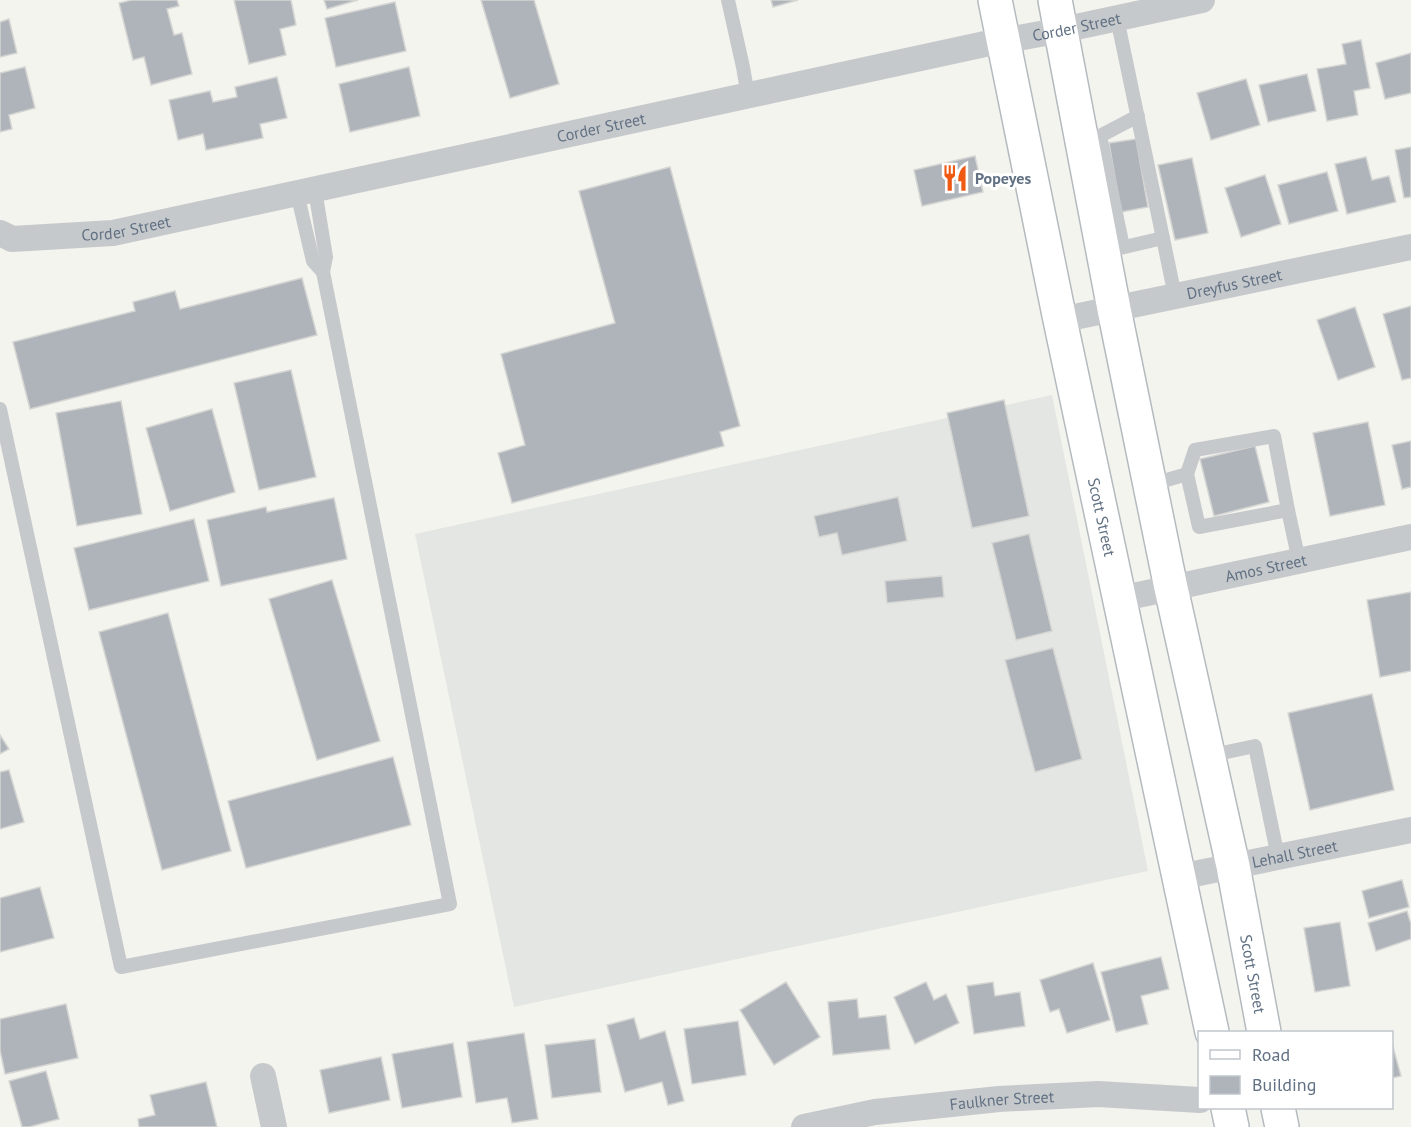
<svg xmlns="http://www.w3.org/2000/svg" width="1411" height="1127" viewBox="0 0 1411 1127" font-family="'PT Sans',sans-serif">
  <rect width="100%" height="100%" fill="#f4f4ef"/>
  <!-- built -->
  <polygon fill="#e4e6e3" points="1052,395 1148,871 514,1007 415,534"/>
  <!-- building -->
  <g fill="#aeb4ba" stroke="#d5d5d3" stroke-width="1.5">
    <polygon points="132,0 177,0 179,6 167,9 174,35 182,33 192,74 151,85 144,57 133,60 119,3"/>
    <polygon points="234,0 291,0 296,25 280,29 286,55 249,64"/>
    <polygon points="324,0 358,0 327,9"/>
    <polygon points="481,0 534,0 559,84 510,98"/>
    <polygon points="771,0 798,0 773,7"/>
    <polygon points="395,2 406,51 336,67 325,18"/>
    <polygon points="9,19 17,53 0,57 0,22"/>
    <polygon points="1361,40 1370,88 1354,91 1358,115 1327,121 1317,69 1346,64 1342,44"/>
    <polygon points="1411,53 1411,93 1385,99 1376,63"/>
    <polygon points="25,67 35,108 9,115 12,129 0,132 0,73"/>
    <polygon points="409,67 420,116 350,132 339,84"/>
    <polygon points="1307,74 1316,111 1268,122 1259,85"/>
    <polygon points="277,77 287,118 260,124 263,138 206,150 203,134 178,140 169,100 210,91 213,102 237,97 235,87"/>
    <polygon points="1246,79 1260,125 1211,140 1197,93"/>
    <polygon points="1136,139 1148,207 1121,212 1109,143"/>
    <polygon points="1411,147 1411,197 1404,198 1395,150"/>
    <polygon points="975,156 983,192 922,206 914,170"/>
    <polygon points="1366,157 1372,180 1389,176 1396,202 1347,214 1335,164"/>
    <polygon points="1192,158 1208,233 1175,240 1158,165"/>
    <polygon points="670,167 740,426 720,432 724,446 512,503 498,453 525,445 501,354 615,323 579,191"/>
    <polygon points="1327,172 1338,211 1289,224 1278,185"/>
    <polygon points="1265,175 1281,224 1241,237 1225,188"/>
    <polygon points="302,278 317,335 30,409 13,342 135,311 133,302 175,291 180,309"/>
    <polygon points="1411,306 1411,378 1402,380 1383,314"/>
    <polygon points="1355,307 1375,367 1338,380 1317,320"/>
    <polygon points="291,370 316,477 259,490 234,383"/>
    <polygon points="1004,400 1029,516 972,528 947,413"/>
    <polygon points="121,401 142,514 77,526 56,413"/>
    <polygon points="212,409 235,492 170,511 146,428"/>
    <polygon points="1368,422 1385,505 1330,516 1313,433"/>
    <polygon points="1411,441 1411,487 1402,489 1392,445"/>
    <polygon points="1255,446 1269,502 1214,516 1200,459"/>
    <polygon points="898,497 907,541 842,555 837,533 819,537 814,516"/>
    <polygon points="334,498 347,559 221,586 207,520 266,507 267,512"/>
    <polygon points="194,519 209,581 89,610 74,548"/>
    <polygon points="1029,534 1052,631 1016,640 992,543"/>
    <polygon points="942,576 944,597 887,603 885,581"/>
    <polygon points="332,580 380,741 317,760 269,599"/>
    <polygon points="1411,592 1411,671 1380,677 1367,600"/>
    <polygon points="168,613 231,851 162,870 99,632"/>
    <polygon points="1053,648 1082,759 1035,772 1005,660"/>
    <polygon points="1372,694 1394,790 1310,810 1288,713"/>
    <polygon points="0,735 9,749 0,754"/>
    <polygon points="393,757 411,825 246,868 228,801"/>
    <polygon points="9,770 24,822 0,829 0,772"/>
    <polygon points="1402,880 1409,907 1369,918 1362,891"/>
    <polygon points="40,887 54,938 0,952 0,898"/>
    <polygon points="1407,911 1411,924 1411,939 1376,951 1368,923"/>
    <polygon points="1340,922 1350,986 1315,992 1304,928"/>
    <polygon points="1161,957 1169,989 1141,996 1148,1024 1116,1032 1101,972"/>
    <polygon points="1093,963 1110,1020 1067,1033 1059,1009 1050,1012 1040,980"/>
    <polygon points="786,982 820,1037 774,1065 740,1010"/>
    <polygon points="926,982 934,1000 946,994 959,1023 915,1044 894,997"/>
    <polygon points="993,982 995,996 1020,992 1025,1026 974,1034 967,986"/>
    <polygon points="857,999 859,1018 886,1015 890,1049 833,1055 828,1002"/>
    <polygon points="66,1004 78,1058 5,1074 0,1050 0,1019"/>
    <polygon points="634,1018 640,1039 665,1031 684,1101 668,1105 662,1082 625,1092 607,1025"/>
    <polygon points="738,1021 746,1075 692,1084 684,1029"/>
    <polygon points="524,1033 538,1119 512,1123 507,1098 476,1103 467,1042"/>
    <polygon points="595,1039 601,1092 552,1098 545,1045"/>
    <polygon points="453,1043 462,1097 402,1108 392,1054"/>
    <polygon points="1392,1043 1401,1076 1392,1078"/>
    <polygon points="381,1057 390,1100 329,1113 320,1070"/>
    <polygon points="46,1071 59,1119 29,1127 22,1127 9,1081"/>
    <polygon points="206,1082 217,1127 139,1127 138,1119 155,1115 150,1095"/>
  </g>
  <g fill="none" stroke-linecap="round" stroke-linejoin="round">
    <defs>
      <g id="secondary">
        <path id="s6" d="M 995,0 L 1060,320 L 1212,1032"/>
        <path id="s7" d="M 1055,0 L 1114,309 L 1171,588 L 1233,866 L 1264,1032"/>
        <polyline points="1228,1108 1232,1127"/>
        <polyline points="1278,1108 1282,1127"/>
      </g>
    </defs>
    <!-- secondary casing -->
    <use href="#secondary" stroke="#b5babf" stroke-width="36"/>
    <!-- lane -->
    <g stroke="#c6c9cc" stroke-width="14">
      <polyline points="728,0 743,67 748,96"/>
      <polyline points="1117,18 1175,296"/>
      <polyline points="1100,136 1123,247"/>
      <polyline points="1091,138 1100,136 1138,116"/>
      <polyline points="297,193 313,261 323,272"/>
      <polyline points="1116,249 1163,238"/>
      <polyline points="0,409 121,967 450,904 323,272 326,257 315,190"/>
      <polyline points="1187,474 1199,527 1288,510"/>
      <polyline points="1150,485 1187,474 1195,450 1274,436 1288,510 1299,561"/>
      <polyline points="1208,756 1255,746 1278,857"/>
    </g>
    <!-- street -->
    <g stroke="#c6c9cc" stroke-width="26">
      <path id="s1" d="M 0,233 L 12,239 L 113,233 L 985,44 L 1062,30 L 1202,0"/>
      <path id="s2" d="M 1060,320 L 1411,247"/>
      <path id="s3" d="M 1119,599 L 1411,537"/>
      <path id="s4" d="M 1179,877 L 1411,830"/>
      <polyline points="263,1076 274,1127"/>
      <path id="s5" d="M 804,1127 L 875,1112 L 999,1099 L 1098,1094 L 1200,1100"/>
    </g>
    <!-- secondary -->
    <use href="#secondary" stroke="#fff" stroke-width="33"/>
  </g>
  <!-- icons -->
  <defs>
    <symbol id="restaurant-bare" viewBox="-9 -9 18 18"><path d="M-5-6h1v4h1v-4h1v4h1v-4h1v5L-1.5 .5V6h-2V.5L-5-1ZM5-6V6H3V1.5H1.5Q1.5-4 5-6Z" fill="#f05914" stroke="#fff" stroke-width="2.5" paint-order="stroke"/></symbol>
  </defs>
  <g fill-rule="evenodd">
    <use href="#restaurant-bare" x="936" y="159" width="38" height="38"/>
  </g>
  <g text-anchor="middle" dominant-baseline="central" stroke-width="6" stroke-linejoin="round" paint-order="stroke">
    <!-- street labels -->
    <g font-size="16" fill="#617183" stroke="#fff">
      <text stroke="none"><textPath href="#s1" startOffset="1100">Corder Street</textPath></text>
      <text stroke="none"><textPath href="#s1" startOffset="614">Corder Street</textPath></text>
      <text stroke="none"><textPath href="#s1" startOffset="128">Corder Street</textPath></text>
      <text stroke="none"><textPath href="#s2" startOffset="178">Dreyfus Street</textPath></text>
      <text stroke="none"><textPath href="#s6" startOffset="528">Scott Street</textPath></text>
      <text stroke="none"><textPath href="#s3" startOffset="150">Amos Street</textPath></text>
      <text stroke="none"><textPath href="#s4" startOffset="118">Lehall Street</textPath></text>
      <text stroke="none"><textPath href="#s7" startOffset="994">Scott Street</textPath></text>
      <text stroke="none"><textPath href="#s5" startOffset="200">Faulkner Street</textPath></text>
    </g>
    <!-- poi labels -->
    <g font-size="16" font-weight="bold" fill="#617183" stroke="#fff" text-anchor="start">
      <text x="975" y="178">Popeyes</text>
    </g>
  </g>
  <!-- legend -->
  <rect x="1198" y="1031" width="195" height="78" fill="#ffffff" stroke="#c0c6cd" stroke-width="1.5"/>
  <rect x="1210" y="1050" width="30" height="9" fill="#ffffff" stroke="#c0c6cd" stroke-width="1.5"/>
  <text x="1252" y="1061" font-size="18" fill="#617183">Road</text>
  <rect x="1210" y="1076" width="30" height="18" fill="#aeb4ba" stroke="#c0c6cd" stroke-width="1.5"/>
  <text x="1252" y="1091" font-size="18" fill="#617183">Building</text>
</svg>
